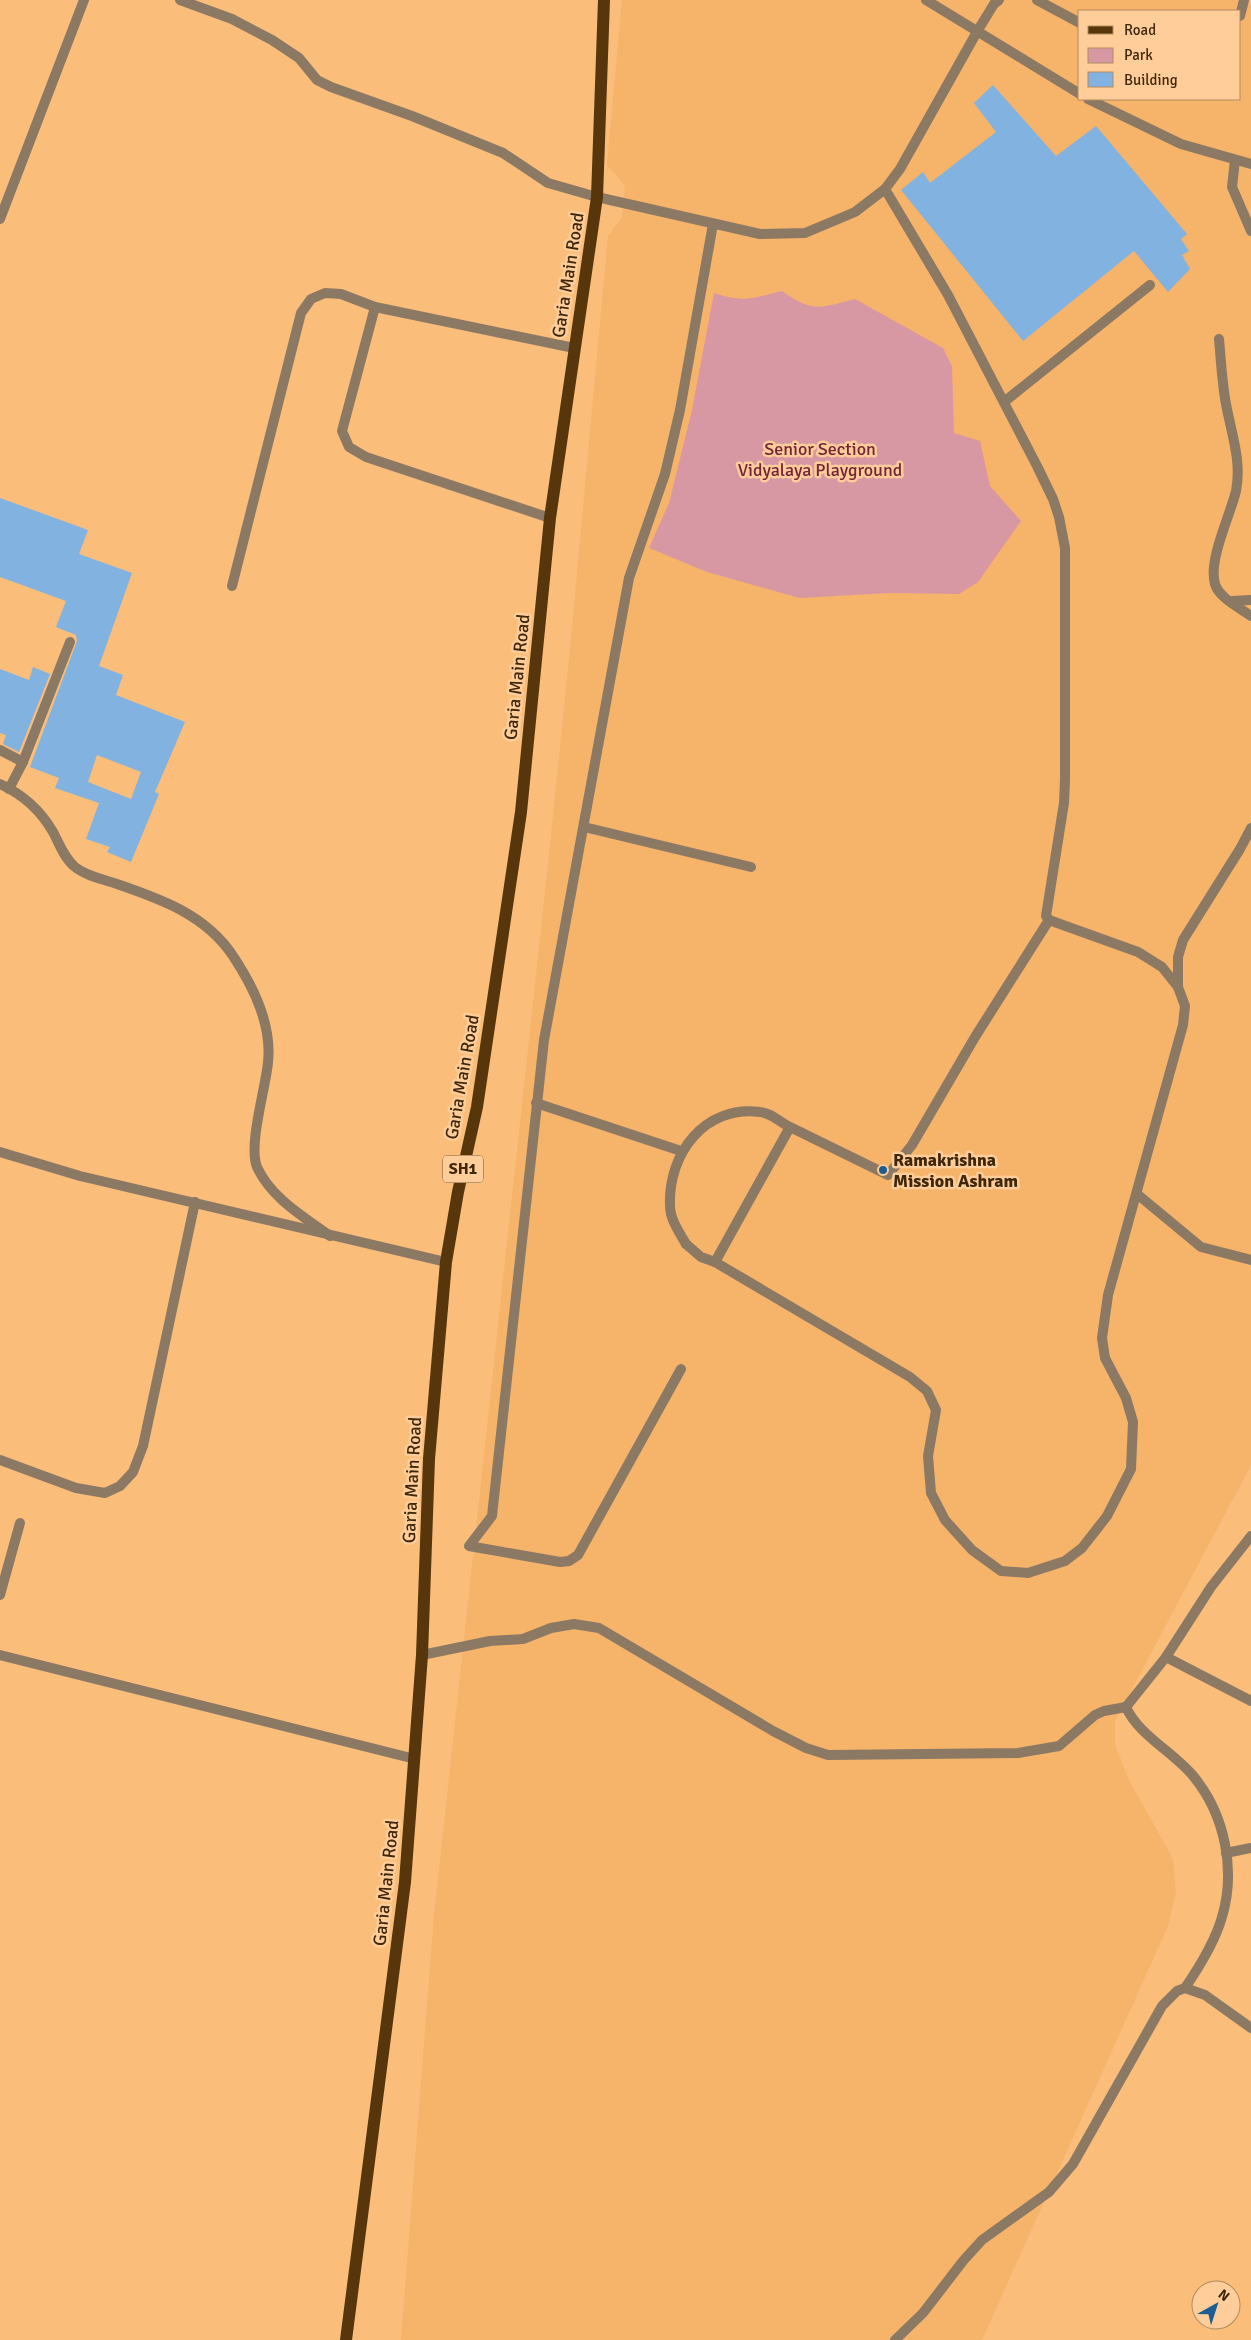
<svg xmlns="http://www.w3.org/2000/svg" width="1251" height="2340" viewBox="0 0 1251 2340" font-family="Signika,sans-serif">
  <rect width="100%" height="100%" fill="#fabd7a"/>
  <!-- built -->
  <path fill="#f6b36a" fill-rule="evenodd" d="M 622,0 L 1251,0 L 1251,1465 L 1115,1721 L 1115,1745 L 1130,1782 L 1173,1859 L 1176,1892 L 1168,1926 L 982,2340 L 401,2340 L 434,1916 L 547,874 L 570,650 L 608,236 L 622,217 L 625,186 L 607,165 ZM 1080,11 L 1240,11 L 1240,99 L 1080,99 Z"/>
  <!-- green -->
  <path fill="#d898a3" d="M 782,291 C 813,313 820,308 855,299 L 943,348 L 952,366 L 954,433 L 980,441 L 990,486 L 1021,521 L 978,582 L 959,594 L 889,593 L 800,598 L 707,572 L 649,548 L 669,503 L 692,410 L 714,293 C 743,303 753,298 782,291 Z"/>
  <!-- building -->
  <g fill="#81b2e0" fill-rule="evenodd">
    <polygon points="993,85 1056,156 1096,126 1187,234 1181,239 1189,251 1182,255 1190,269 1168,292 1134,251 1023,341 901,190 923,172 930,183 996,132 974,103"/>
    <path d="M 0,498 L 88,530 L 79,554 L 132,573 L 99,666 L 123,675 L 116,695 L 185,722 L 155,792 L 159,794 L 131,862 L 107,852 L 110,847 L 86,839 L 99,803 L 55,788 L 59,778 L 30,767 L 77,641 L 76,635 L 56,627 L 66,601 L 0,577 ZM 97,755 L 141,772 L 131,799 L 88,782 Z"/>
    <polygon points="33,667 50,674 19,752 3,744 6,735 0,733 0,669 29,680"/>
  </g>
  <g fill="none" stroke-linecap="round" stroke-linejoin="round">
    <!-- lane -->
    <g stroke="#8c7964" stroke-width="10">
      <polyline points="1037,0 1080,23"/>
      <polyline points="1240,16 1244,0"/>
      <polyline points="1235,160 1232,187 1251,231"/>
      <polyline points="597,197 760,234 805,233 855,212 885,189 900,169 978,30 994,4 999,0"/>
      <polyline points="1004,402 1150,285"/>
      <polyline points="1231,601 1251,600"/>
      <polyline points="0,750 23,762 9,789"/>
      <polyline points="23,762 70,642"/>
      <polyline points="584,827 751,867"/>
      <polyline points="1178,987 1178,957 1183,940 1240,849 1251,828"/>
      <polyline points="536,1103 681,1151"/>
      <polyline points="790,1127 888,1175 912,1145 975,1037 1049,920"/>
      <polyline points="1137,1194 1201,1247 1251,1260"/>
      <path d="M 686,1244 C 679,1232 670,1219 670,1206 C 668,1154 704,1105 760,1112 C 772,1113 779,1122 790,1127 L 715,1262 L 910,1377 L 927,1391 L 936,1410 L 928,1456 L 931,1493 L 945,1520 L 972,1550 L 1001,1571 L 1028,1573 L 1065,1561 L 1082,1548 L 1107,1516 L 1131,1469 L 1133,1422 L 1126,1398 L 1105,1358 L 1102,1338 L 1108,1295 L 1183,1025 L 1185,1006 L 1178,987 L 1162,967 L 1138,952 L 1049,920 L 1046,916 L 1064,803 L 1065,780 L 1065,548 L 1059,517 L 1053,499 L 1037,466 L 948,295 L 885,189"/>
      <polyline points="681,1369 578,1555 569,1561 560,1562 469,1546 492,1516 544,1040 629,578 665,474 680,410 713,224"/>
      <polyline points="0,1595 20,1523"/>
      <polyline points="0,1655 415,1759"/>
    </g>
    <!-- street -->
    <g stroke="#8c7964" stroke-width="10">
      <polyline points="180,0 232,19 272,40 299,58 317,80 331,87 412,116 503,153 548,183 597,197"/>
      <polyline points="926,0 1080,94"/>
      <polyline points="1088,99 1181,144 1251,164"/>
      <polyline points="0,219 84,0"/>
      <polyline points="375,307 342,431 349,447 366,457 550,518"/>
      <path d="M 1219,339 C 1221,360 1222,383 1226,404 C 1231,432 1242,461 1236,491 C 1230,516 1208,560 1215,584 C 1219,598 1240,608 1251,616"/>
      <polyline points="232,586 301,313 311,299 325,293 341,294 375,307 574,348"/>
      <path d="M 0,784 C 22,794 41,811 53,832 C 59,843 64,858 75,867 C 86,876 103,879 117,884 C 161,899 206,915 233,956 C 253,986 272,1025 268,1062 C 266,1087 248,1145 257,1167 C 271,1198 304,1217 330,1236"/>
      <polyline points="0,1152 80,1176 446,1262"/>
      <polyline points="686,1244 701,1257 715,1262"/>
      <polyline points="0,1460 76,1488 105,1493 120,1486 133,1472 143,1446 195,1202"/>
      <polyline points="422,1655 490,1641 523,1639 551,1628 574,1624 599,1628 773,1731 806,1748 828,1755 1018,1753 1059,1746 1095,1715 1104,1711 1126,1707"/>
      <polyline points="1166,1657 1251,1701"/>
      <polyline points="1226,1853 1251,1848"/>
      <polyline points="1185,1988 1205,1995 1251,2028"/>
      <path d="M 895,2340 L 923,2313 L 963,2261 L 982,2240 L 1049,2192 L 1073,2164 L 1162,2006 L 1177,1991 L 1185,1988 C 1200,1966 1215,1942 1222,1917 C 1236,1870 1225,1815 1194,1777 C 1175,1753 1138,1735 1126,1707 L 1166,1657 L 1211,1587 L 1251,1536"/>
    </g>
    <!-- primary -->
    <polyline stroke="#57360b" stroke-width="12" points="346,2340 405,1882 422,1655 429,1459 446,1262 458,1192 477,1107 521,812 550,518 597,197 604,0"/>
  </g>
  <!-- markers -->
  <circle fill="#1c5d93" stroke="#fecd99" stroke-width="2" cx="883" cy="1170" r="5"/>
  <g text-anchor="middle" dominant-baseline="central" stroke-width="5" stroke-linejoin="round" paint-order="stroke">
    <!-- shield labels -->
    <rect fill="#fecd99" stroke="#785936" stroke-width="1" x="443" y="1155.5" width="40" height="27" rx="4"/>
    <g font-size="16" font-weight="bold" fill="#3f270b">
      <text x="463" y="1169">SH1</text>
    </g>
    <!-- street labels -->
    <g font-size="18" fill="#3f270b" stroke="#fecd99">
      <text transform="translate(568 275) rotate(-81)">Garia Main Road</text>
      <text transform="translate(517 677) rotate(-84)">Garia Main Road</text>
      <text transform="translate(462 1077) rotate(-80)">Garia Main Road</text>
      <text transform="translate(412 1480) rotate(-87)">Garia Main Road</text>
      <text transform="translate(386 1883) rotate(-84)">Garia Main Road</text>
    </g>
    <!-- park labels -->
    <g font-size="18" fill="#752339" stroke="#fecd99">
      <text x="820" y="449">Senior Section<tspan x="820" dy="21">Vidyalaya Playground</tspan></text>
    </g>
    <!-- poi labels -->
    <g font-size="18" font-weight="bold" fill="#3f270b" stroke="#fecd99" text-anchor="start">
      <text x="893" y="1160">Ramakrishna<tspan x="893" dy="21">Mission Ashram</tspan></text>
    </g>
  </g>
  <!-- legend -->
  <rect x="1078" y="10" width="162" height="90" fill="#fecd99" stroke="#b28b60"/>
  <rect x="1088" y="26" width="25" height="8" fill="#57360b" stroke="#b28b60"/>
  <text x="1124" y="35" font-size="15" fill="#3f270b">Road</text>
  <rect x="1088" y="48" width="25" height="15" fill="#d898a3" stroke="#b28b60"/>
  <text x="1124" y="60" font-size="15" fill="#3f270b">Park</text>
  <rect x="1088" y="72" width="25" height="15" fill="#81b2e0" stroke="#b28b60"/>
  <text x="1124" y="85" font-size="15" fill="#3f270b">Building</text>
  <!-- north arrow -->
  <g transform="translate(1216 2305) rotate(39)"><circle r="24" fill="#fecd99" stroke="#b28b60"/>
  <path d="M0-4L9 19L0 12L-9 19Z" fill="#1c5d93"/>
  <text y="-8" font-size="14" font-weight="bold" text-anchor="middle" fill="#3f270b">N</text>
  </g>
</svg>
